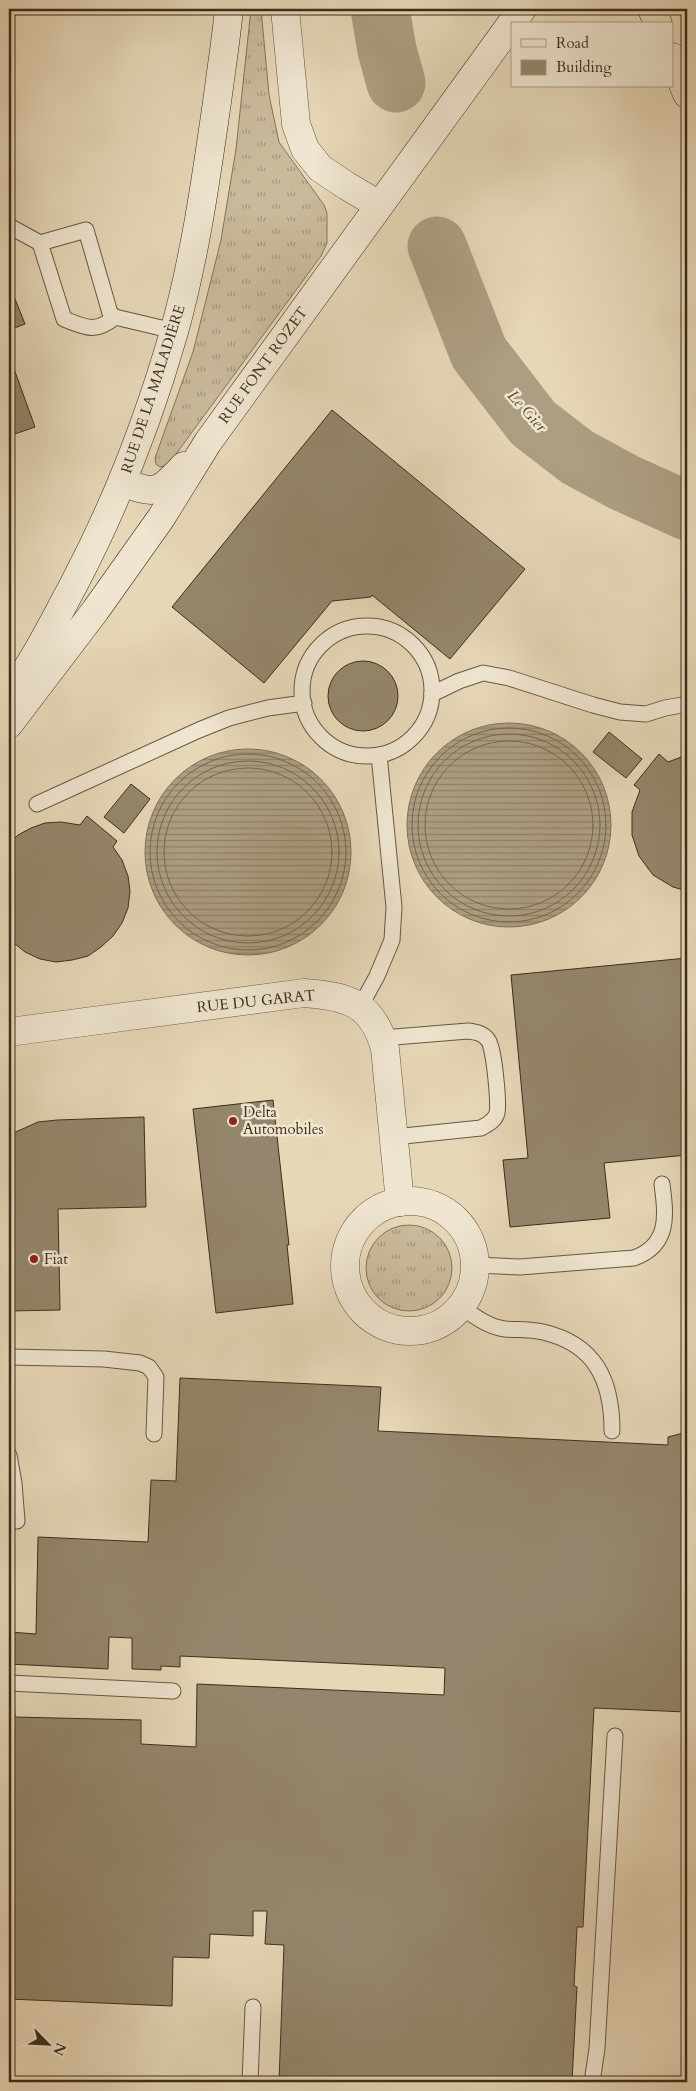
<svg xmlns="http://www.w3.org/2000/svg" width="696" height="2091" viewBox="0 0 696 2091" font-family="Cardo,serif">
  <defs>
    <pattern id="grass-tufts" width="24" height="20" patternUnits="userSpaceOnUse" patternTransform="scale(1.25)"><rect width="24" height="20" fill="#c9ba9c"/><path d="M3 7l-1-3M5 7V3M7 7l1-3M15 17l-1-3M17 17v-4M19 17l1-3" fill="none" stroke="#a4987e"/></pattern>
    <pattern id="water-rules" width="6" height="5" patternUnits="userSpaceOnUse" patternTransform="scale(1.25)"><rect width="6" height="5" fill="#ac9e82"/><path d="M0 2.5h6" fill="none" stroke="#8d816a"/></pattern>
  </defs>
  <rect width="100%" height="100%" fill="#e6d7b7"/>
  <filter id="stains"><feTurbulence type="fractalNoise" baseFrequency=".004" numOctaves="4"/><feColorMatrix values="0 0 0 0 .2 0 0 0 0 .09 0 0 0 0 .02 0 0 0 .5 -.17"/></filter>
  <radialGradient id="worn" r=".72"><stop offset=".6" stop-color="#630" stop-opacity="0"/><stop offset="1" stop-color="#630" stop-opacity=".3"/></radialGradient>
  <!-- grass -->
  <g fill="url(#grass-tufts)" stroke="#82745b">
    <polygon points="251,9 261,9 269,95 279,142 324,205 327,213 327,243 321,256 168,465 160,467 156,464 155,458 193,352 221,240 236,149"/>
    <circle cx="409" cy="1268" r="43"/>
  </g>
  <!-- water -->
  <g fill="url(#water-rules)" stroke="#7f7158">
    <circle cx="509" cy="825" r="102"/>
    <circle cx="248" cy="852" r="103"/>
  </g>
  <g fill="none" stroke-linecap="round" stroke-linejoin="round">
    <!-- shore -->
    <g stroke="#74664e" stroke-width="1">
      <circle cx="509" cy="825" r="97"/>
      <circle cx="509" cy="825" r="91"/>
      <circle cx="509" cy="825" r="84"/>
      <circle cx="248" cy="852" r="98"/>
      <circle cx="248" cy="852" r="91"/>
      <circle cx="248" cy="852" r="84"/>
    </g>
    <!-- river -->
    <g stroke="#ac9e82" stroke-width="59">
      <polyline points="380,9 387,50 396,83"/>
      <polyline points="437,246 479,353 533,423 577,457 623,482 687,511"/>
    </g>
  </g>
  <!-- building -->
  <g fill="#94866c" stroke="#3c2e1a">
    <polygon points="9,284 25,324 9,330"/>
    <polygon points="9,355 35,427 9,436"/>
    <polygon points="332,410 525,569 450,659 372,595 371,597 332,601 264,683 172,607"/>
    <circle cx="363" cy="696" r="35"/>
    <polygon points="609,732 642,759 626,778 593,752"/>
    <polygon points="659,754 668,762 687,755 687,891 673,887 653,875 639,856 632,835 632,812 640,790 634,785"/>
    <polygon points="131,784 150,799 124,833 104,817"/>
    <polygon points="87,816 117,841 113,847 122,860 128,876 130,891 128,908 122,923 113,936 101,947 88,956 72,960 56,962 40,959 25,952 9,939 9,844 18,835 31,828 45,823 61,822 80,825"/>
    <polygon points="687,958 687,1155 604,1163 610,1218 510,1227 503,1160 528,1158 511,975"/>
    <polygon points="273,1100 289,1245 287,1245 293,1304 216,1313 193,1109"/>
    <polygon points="144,1117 146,1207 58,1209 60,1310 9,1311 9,1135 38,1122 57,1120"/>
    <polygon points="180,1378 381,1387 378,1431 668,1445 668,1437 687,1432 686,1712 594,1708 583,1927 577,1927 574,1986 577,1987 572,2082 279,2082 284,1945 265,1944 267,1911 253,1911 253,1936 210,1934 209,1958 173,1957 172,2006 9,1999 9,1698 14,1699 15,1717 141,1720 141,1744 196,1747 197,1684 444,1695 445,1668 180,1656 180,1667 161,1666 161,1670 132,1669 132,1638 109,1637 108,1669 9,1664 9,1632 36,1634 38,1537 148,1542 151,1480 176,1481"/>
  </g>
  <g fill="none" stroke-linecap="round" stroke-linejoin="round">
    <defs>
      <g id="service">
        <polyline points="9,226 40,243"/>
        <path d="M 115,317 C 95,334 85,327 64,319 L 40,243 L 86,230 L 110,313 L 115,317 L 174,331"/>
        <circle cx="367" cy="691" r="65"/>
        <polyline points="432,694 459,681 483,673 509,678 593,705 620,712 646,714 665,708 682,705 687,707"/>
        <polyline points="37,804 199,730 229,718 268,708 304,703"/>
        <polyline points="360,1007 377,976 392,940 394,907 379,755"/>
        <path d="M 382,1038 L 468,1031 C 476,1032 483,1033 488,1040 C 494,1046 499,1103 497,1113 C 495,1121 488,1124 481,1128 L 394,1137"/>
        <path d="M 475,1265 L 520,1267 L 634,1258 C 670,1245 666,1215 662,1184"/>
        <path d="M 461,1306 C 473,1316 488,1327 505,1329 C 517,1330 530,1329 543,1332 C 595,1344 612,1380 612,1431"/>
        <polyline points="9,1357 104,1359 140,1363 149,1367 156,1377 154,1434"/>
        <polyline points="9,1455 14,1483 17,1521"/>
        <polyline points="9,1683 173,1691"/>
        <polyline points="250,2082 253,2007"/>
        <polyline points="592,2082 597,2049 615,1736"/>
      </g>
      <g id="minor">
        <polyline points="285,9 296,124 305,149 320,168 347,186 379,205"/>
        <path d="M 9,1032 L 304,993 C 347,996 373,1003 385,1049 L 400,1202"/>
        <circle cx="410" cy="1266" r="65"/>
      </g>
      <g id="secondary">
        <path d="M 123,482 C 157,496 159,492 184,466"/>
        <path d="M 9,694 C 35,661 54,621 74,584 C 116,504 149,419 174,332 C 195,257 206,179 217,102 C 221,71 226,40 229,9"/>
        <polyline points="9,724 95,611 161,518 208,442 522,9"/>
      </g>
      <g id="trunk">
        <polyline points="652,9 658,24"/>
        <polyline points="672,57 687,94"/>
      </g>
    </defs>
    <!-- service casing -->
    <use href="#service" stroke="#665841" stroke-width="17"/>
    <!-- minor casing -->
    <use href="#minor" stroke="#665841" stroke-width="29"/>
    <!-- secondary casing -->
    <use href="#secondary" stroke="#3c2e1a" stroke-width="29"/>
    <!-- trunk casing -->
    <use href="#trunk" stroke="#3c2e1a" stroke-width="29"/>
    <!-- service -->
    <use href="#service" stroke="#efe5d0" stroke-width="15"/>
    <!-- minor -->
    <use href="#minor" stroke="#efe5d0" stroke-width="28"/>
    <!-- secondary -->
    <use href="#secondary" stroke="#efe5d0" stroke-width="28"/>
    <!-- trunk -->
    <use href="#trunk" stroke="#e6d7b7" stroke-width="28"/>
  </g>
  <!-- markers -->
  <g fill="#8f2418" stroke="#efe5d0" stroke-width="2">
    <circle cx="233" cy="1121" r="5"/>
    <circle cx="34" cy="1259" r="5"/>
  </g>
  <g text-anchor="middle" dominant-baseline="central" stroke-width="5" stroke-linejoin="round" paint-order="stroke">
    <!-- street labels -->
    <g font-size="15" fill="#3c2e1a" stroke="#efe5d0">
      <text transform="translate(263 365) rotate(-54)">RUE FONT ROZET</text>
      <text transform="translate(153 389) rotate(-72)">RUE DE LA MALADIÈRE</text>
      <text transform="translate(256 1001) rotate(-6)">RUE DU GARAT</text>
    </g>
    <!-- poi labels -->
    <g font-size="15" fill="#3c2e1a" stroke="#efe5d0" text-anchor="start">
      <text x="243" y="1112">Delta<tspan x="243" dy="17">Automobiles</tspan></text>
      <text x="44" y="1259">Fiat</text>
    </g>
    <!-- water labels -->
    <g font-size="16" font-style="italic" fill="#584a34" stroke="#efe5d0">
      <text transform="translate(527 411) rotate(48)">Le Gier</text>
    </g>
  </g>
  <!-- margin -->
  <rect width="696" height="2091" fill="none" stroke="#e6d7b7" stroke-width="30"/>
  <rect x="10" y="10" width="676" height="2071" fill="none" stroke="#3c2e1a" stroke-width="2.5"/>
  <rect x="15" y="15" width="666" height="2061" fill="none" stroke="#3c2e1a"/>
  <!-- legend -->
  <rect x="511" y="22" width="162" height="65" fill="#efe5d0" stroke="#a79c87"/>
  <rect x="521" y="39" width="25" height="8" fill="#efe5d0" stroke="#a79c87"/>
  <text x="556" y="48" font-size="15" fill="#3c2e1a">Road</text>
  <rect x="521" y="60" width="25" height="15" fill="#94866c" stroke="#a79c87"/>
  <text x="556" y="72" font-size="15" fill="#3c2e1a">Building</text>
  <!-- north arrow -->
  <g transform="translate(48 2044) rotate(114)" stroke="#efe5d0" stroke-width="4" paint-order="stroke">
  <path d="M0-4L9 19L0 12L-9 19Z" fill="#3c2e1a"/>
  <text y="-8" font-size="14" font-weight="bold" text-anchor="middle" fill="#3c2e1a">N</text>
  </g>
  <rect width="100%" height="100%" filter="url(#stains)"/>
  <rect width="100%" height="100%" fill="url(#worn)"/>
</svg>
